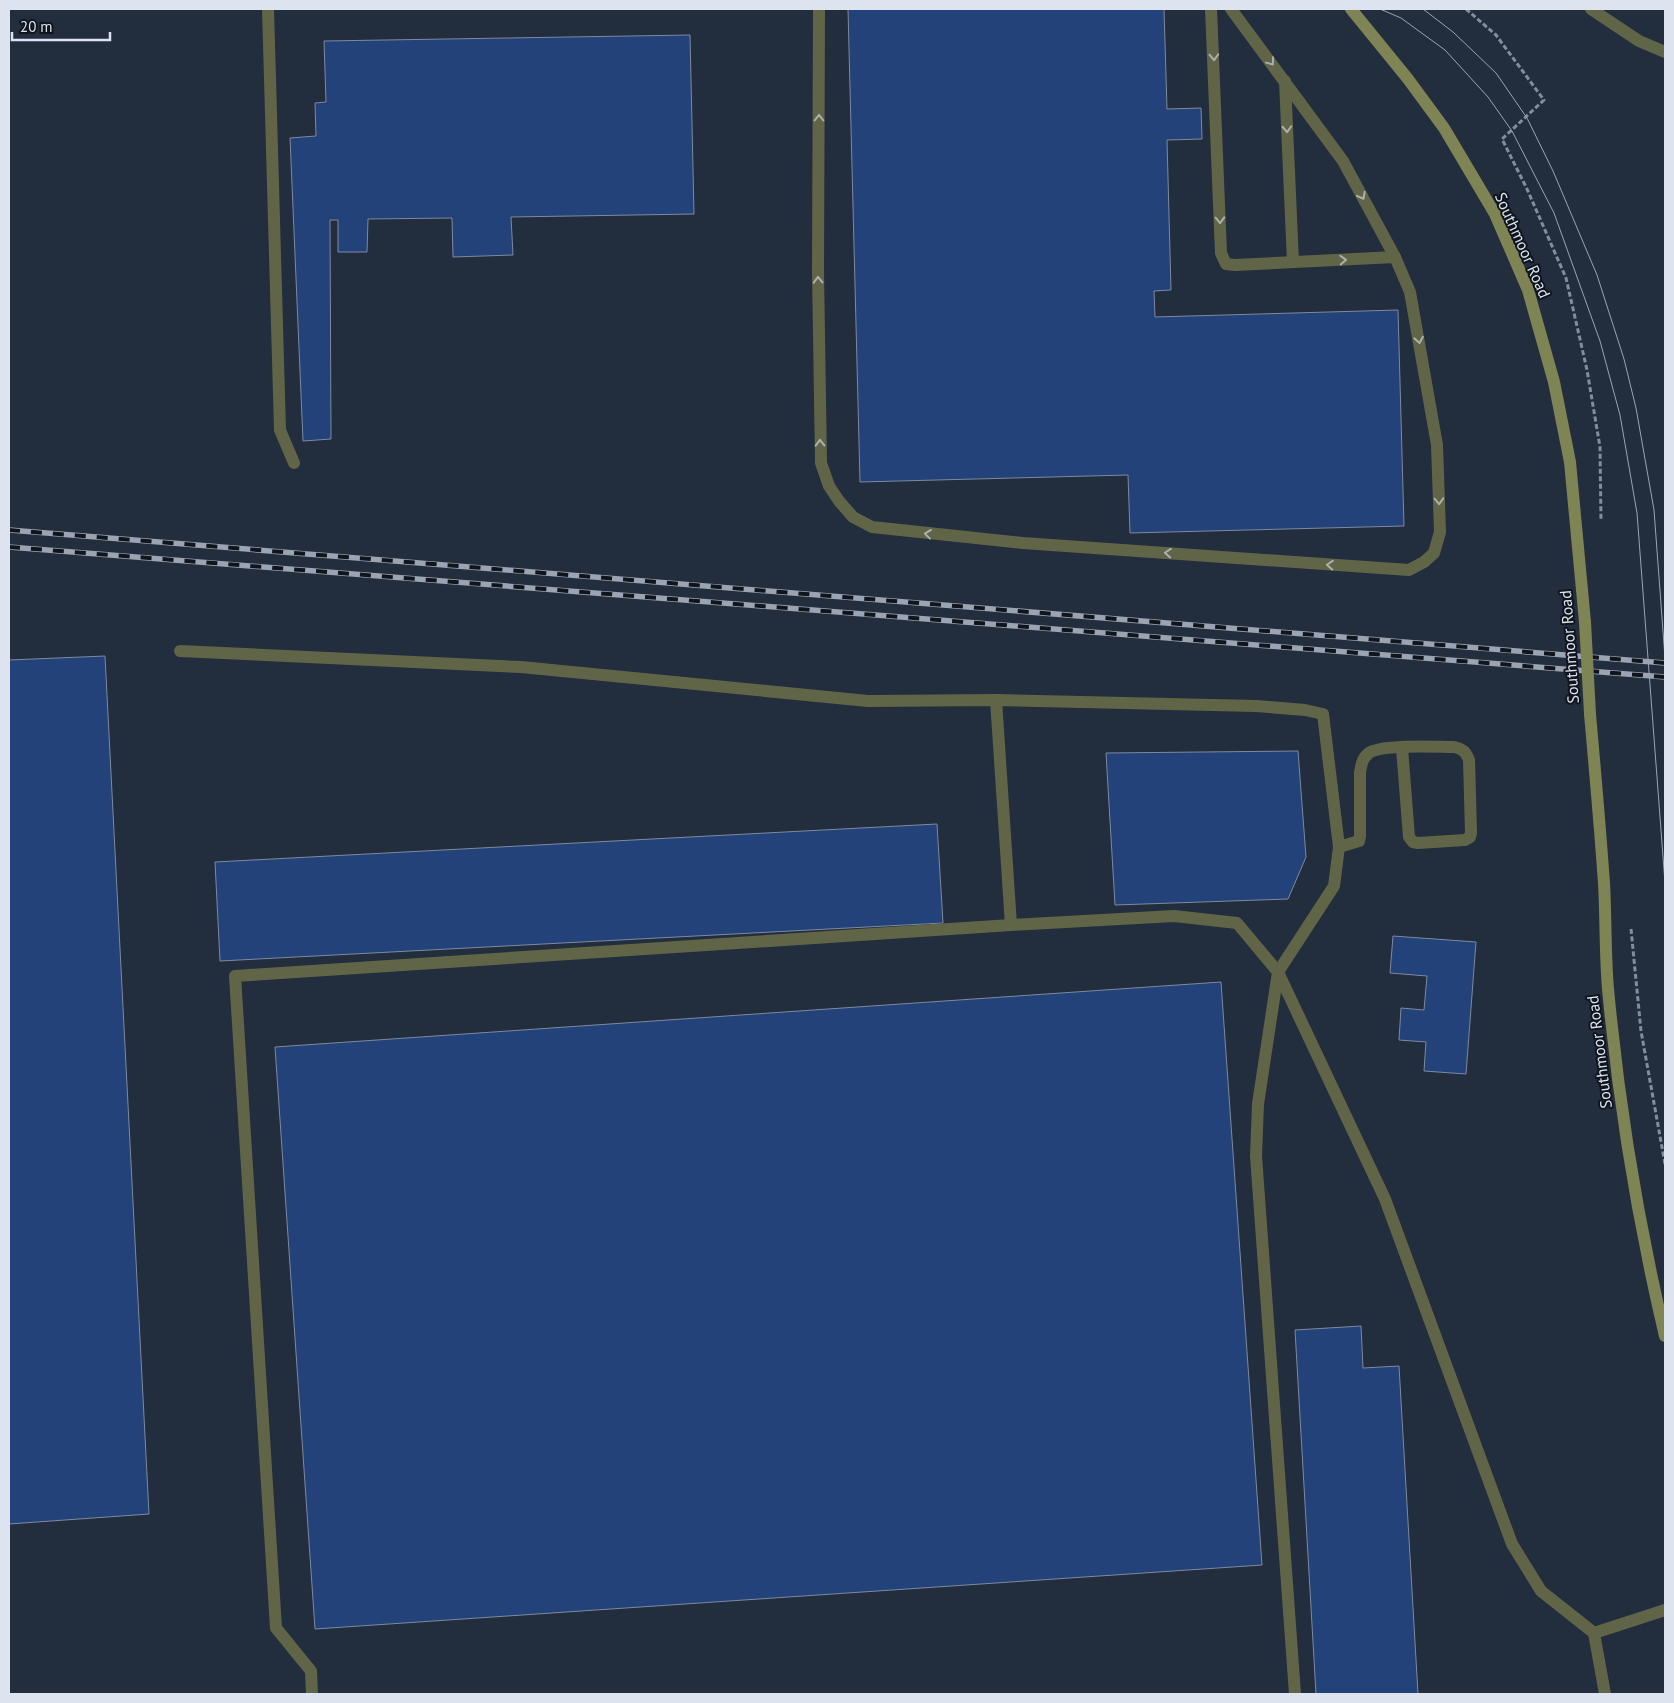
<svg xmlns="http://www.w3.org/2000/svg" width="1674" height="1703" viewBox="0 0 1674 1703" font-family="'PT Sans',sans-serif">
  <rect width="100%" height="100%" fill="#222d3e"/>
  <!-- building -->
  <g fill="#234279" stroke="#7e8a9f">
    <polygon points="848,9 1164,9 1167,109 1201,108 1202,139 1167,140 1171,290 1154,291 1155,317 1398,310 1404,526 1130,533 1128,475 860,482"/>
    <polygon points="690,35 694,214 511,217 513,255 453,257 452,218 368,219 367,252 338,252 338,220 330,220 331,439 303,441 290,138 316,136 315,103 326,102 324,41"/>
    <polygon points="105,656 149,1514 9,1524 9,660"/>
    <polygon points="1298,751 1306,857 1288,899 1115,905 1106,753"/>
    <polygon points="937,824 943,923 220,961 215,862"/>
    <polygon points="1393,936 1476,942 1466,1074 1424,1071 1426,1042 1399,1040 1401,1008 1424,1010 1427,976 1390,973"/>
    <polygon points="1221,982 1262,1565 315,1629 275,1047"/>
    <polygon points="1361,1326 1363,1368 1399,1366 1418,1694 1316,1694 1295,1330"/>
  </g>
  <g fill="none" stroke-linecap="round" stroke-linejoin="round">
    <!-- path -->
    <g stroke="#848d9b" stroke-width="3" stroke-dasharray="5 2.5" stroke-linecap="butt">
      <polyline points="1466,9 1496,35 1544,100 1502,139 1527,189 1566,278 1587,370 1600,447 1601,521"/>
      <polyline points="1631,929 1641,1031 1665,1164"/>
    </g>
    <!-- lane -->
    <g stroke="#616547" stroke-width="12">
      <polyline points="268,9 280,430 294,463"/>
      <polyline points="819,9 818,271 821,463 829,486 839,501 853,517 872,527 1023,543 1409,570 1424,562 1434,553 1440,532 1437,445 1410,292 1395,257 1343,161 1231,9"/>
      <polyline points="1211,9 1221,253 1226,264 1235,265 1395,257"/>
      <polyline points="1285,81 1293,262"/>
      <polyline points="180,651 521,667 868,701 996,700 1256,706 1305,710 1323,714 1339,847 1334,886 1278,972 1385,1199 1512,1544 1541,1591 1594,1633 1665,1610"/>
      <polyline points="996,700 1011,925"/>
      <path d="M 1339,847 L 1359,841 L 1360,836 L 1360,773 C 1361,766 1362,758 1369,753 C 1381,744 1436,747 1454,747 C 1463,749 1466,752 1469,760 L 1471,833 L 1470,837 L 1465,840 L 1418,843 L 1413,842 L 1409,837 L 1402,748"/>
      <polyline points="1594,1633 1605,1694"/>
      <polyline points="312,1694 311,1671 276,1628 235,976 1011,925 1174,916 1237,923 1278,972 1258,1104 1256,1156 1295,1694"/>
    </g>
    <!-- street -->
    <polyline stroke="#616547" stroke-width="12" points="1591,9 1639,41 1665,52"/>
    <!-- secondary -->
    <g stroke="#7e8454" stroke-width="12">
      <polyline points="1351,9 1408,79 1444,128 1495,214 1528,290 1554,382 1570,462 1585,622"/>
      <path d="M 1590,714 C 1595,770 1600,827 1604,883 C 1606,919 1605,954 1608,989 C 1619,1106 1638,1222 1665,1336"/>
    </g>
    <!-- tram -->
    <g stroke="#9ba4b2" stroke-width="1">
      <polyline points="1380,9 1401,18 1445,50 1488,97 1512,131 1554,213 1600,341 1620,415 1637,513 1665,883"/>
      <polyline points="1423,9 1453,32 1496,73 1527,118 1553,171 1597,275 1624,359 1636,408 1654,510 1665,658"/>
    </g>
    <defs>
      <g id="rail">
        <polyline points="9,530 1665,663"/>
        <polyline points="9,547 1665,677"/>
      </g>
    </defs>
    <!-- rail casing -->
    <use href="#rail" stroke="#9ba4b2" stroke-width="5.5"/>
    <!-- rail -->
    <use href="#rail" stroke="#10151d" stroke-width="4" stroke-dasharray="11" stroke-linecap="butt"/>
    <!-- secondary-bridge -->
    <polyline stroke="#7e8454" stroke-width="12" points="1585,622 1590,714"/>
  </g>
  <!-- one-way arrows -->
  <defs><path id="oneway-chevron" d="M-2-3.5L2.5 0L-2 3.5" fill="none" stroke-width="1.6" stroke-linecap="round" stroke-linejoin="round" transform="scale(1.25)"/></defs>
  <g stroke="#abb1ac">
    <use href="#oneway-chevron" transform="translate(1214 57) rotate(87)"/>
    <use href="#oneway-chevron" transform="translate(1271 62) rotate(53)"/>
    <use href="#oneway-chevron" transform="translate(819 118) rotate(-90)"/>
    <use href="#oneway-chevron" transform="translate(1287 129) rotate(87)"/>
    <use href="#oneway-chevron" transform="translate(1362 196) rotate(62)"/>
    <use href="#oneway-chevron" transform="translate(1220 220) rotate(88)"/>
    <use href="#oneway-chevron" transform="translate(1343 260) rotate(-3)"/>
    <use href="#oneway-chevron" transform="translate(818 280) rotate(-91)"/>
    <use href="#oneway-chevron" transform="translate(1419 340) rotate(80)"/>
    <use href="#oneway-chevron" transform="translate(820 443) rotate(-91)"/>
    <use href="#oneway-chevron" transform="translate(1439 501) rotate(88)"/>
    <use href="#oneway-chevron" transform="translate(928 534) rotate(-173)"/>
    <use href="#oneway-chevron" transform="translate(1168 553) rotate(-176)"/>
    <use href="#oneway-chevron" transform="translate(1330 565) rotate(-176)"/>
  </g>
  <g text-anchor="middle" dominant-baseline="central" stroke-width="4" stroke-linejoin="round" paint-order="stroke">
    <!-- street labels -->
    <g font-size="16" fill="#dde4f0" stroke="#10151d">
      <text transform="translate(1523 245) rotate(66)">Southmoor Road</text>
      <text transform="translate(1569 647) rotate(-94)">Southmoor Road</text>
      <text transform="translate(1599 1052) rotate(-97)">Southmoor Road</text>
    </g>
  </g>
  <!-- border -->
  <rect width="1674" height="1703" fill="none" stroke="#dde4f0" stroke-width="20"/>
  <!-- scale -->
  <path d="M12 32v8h98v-8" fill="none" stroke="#dde4f0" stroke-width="2.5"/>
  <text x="20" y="32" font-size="15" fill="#dde4f0" stroke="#10151d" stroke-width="4" paint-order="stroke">20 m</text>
</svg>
